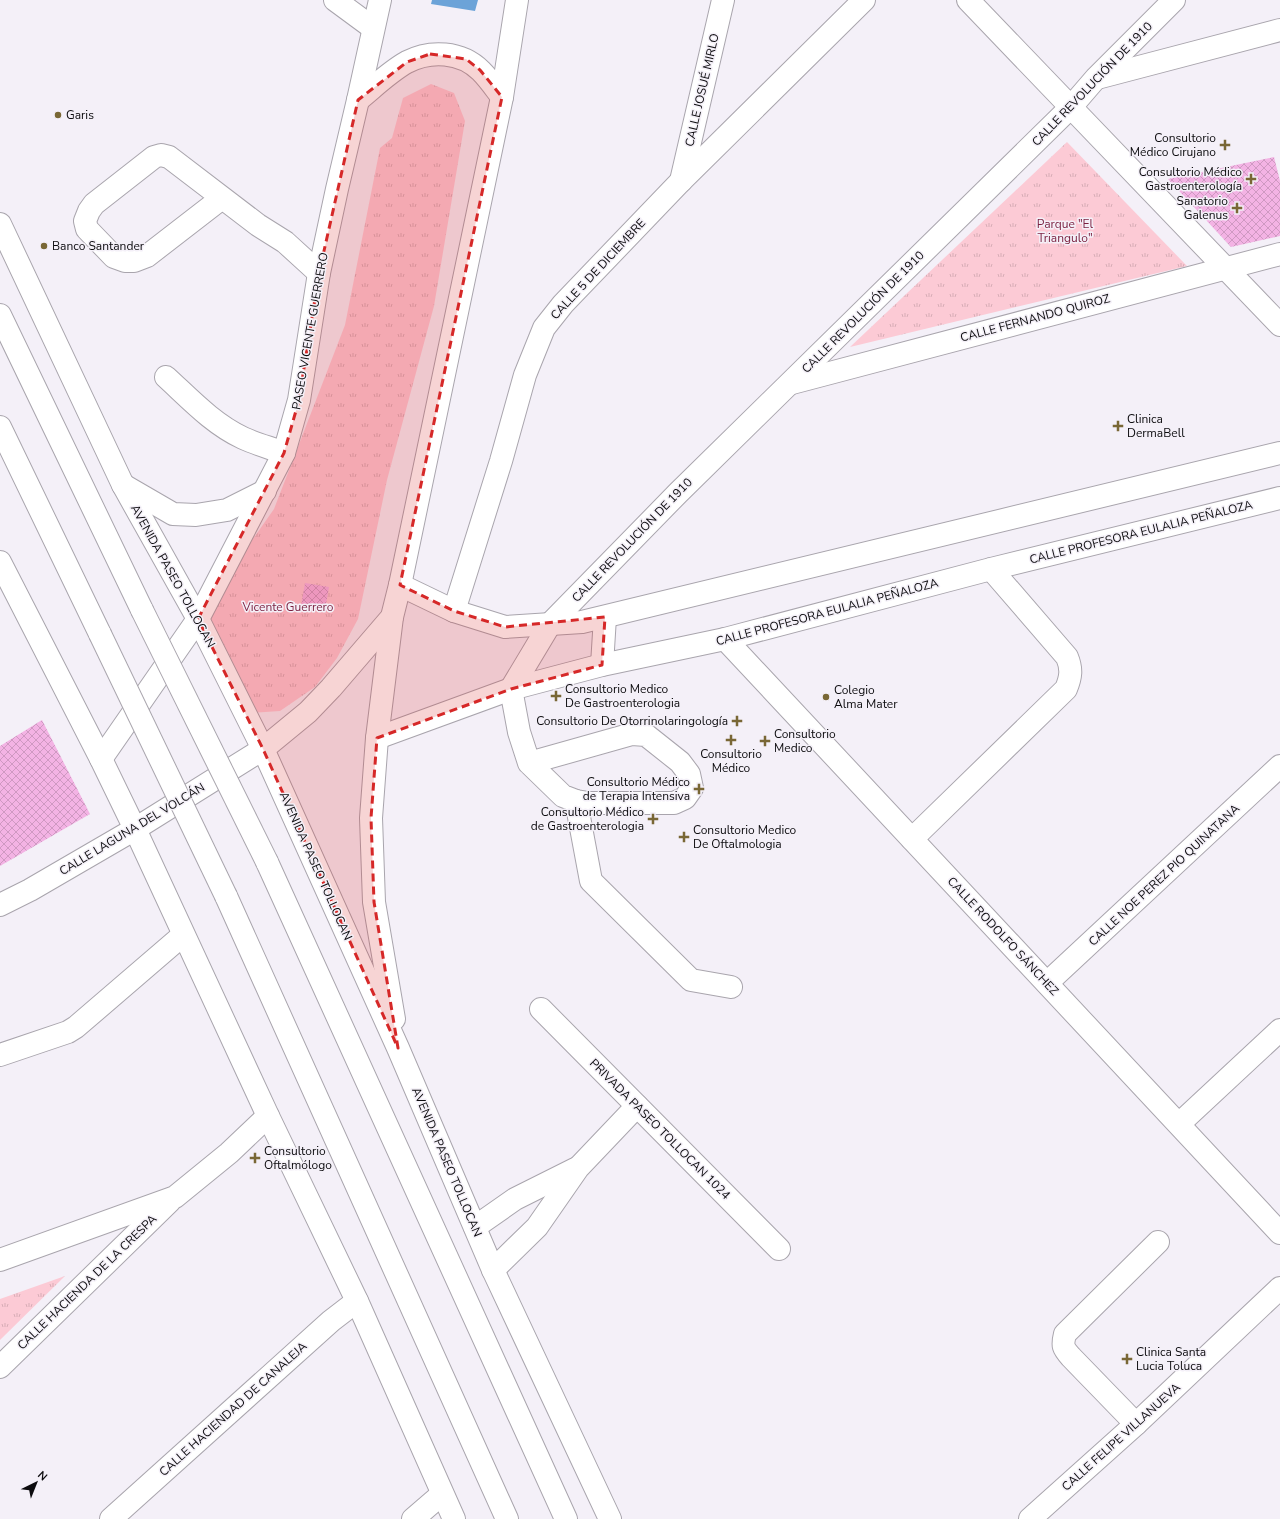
<svg xmlns="http://www.w3.org/2000/svg" width="1280" height="1519" viewBox="0 0 1280 1519" font-family="'Nunito Sans',sans-serif">
  <defs>
    <pattern id="park-tufts" width="24" height="20" patternUnits="userSpaceOnUse"><rect width="24" height="20" fill="#fccad5"/><path d="M3 7l-1-3M5 7V3M7 7l1-3M15 17l-1-3M17 17v-4M19 17l1-3" fill="none" stroke="#d7acb6"/></pattern>
    <pattern id="building-cross-hatch" width="8" height="8" patternUnits="userSpaceOnUse"><rect width="8" height="8" fill="#f3b3e4"/><path d="M0 0l8 8M0 8l8-8" fill="none" stroke="#cf99c2"/></pattern>
  </defs>
  <rect width="100%" height="100%" fill="#f4f0f8"/>
  <!-- park -->
  <g fill="url(#park-tufts)">
    <polygon points="431,84 454,93 465,121 434,306 387,480 358,619 337,658 315,687 280,711 251,713 208,621 229,573 274,509 345,325 380,148 392,138 403,98"/>
    <polygon points="1067,142 1187,266 850,347"/>
    <polygon points="65,1276 0,1340 0,1299"/>
  </g>
  <!-- water -->
  <polygon fill="#6ca3d8" points="432,0 478,0 475,11 431,4"/>
  <!-- building -->
  <g fill="url(#building-cross-hatch)">
    <polygon points="1274,157 1280,181 1280,236 1231,247 1168,179"/>
    <polygon points="305,583 329,587 325,610 301,606"/>
    <polygon points="42,720 90,814 0,866 0,746"/>
  </g>
  <g fill="none" stroke-linecap="round" stroke-linejoin="round">
    <defs>
      <g id="minor">
        <polyline points="335,0 373,28"/>
        <polyline points="968,0 1280,325"/>
        <polyline points="1097,78 1280,30"/>
        <polyline points="681,181 723,0"/>
        <polyline points="222,198 147,256 134,261 125,261 114,257 87,229 85,221 89,211 94,204 154,157 161,155 169,157 258,225 285,242 319,273"/>
        <path d="M 166,377 C 190,399 213,424 243,438 C 256,444 271,448 284,453"/>
        <polyline points="792,383 1280,254"/>
        <polyline points="400,585 454,611 505,627 582,622 1280,453"/>
        <polyline points="454,611 501,461 525,375 544,328 563,304 681,181 864,0"/>
        <polyline points="725,639 1280,1233"/>
        <polyline points="602,665 605,617"/>
        <polyline points="377,738 511,689 602,665 725,639 991,569 1280,498"/>
        <polyline points="529,763 632,734 646,735 680,762 689,774 692,788 685,798 674,803 589,803 576,801 563,796 529,763 519,732 511,689 550,624 678,493 1071,107 1096,78 1174,0"/>
        <polyline points="576,801 591,881 691,980 731,987"/>
        <path d="M 912,839 L 1066,689 C 1071,677 1072,669 1067,657 L 991,569"/>
        <polyline points="0,905 30,890 135,829"/>
        <polyline points="1047,983 1280,766"/>
        <polyline points="541,1009 779,1249"/>
        <polyline points="0,1055 68,1032 76,1027 183,935"/>
        <polyline points="1179,1124 1280,1030"/>
        <polyline points="475,1227 515,1199 575,1169"/>
        <polyline points="0,1260 175,1197 229,1153 268,1116"/>
        <polyline points="493,1270 537,1227 578,1168 637,1106"/>
        <polyline points="0,1367 169,1202"/>
        <path d="M 1136,1424 L 1071,1357 C 1063,1348 1062,1346 1065,1334 L 1158,1242"/>
        <polyline points="111,1519 331,1321 357,1301"/>
        <polyline points="413,1519 442,1494"/>
        <polyline points="1030,1519 1136,1424 1280,1288"/>
      </g>
      <g id="major">
        <path d="M 358,100 C 373,88 389,72 407,62 C 430,50 461,51 481,71 C 489,79 495,88 502,97"/>
        <polyline points="0,224 123,485 198,619 263,749 398,1048 493,1270 610,1519"/>
        <polyline points="123,485 173,514 196,515 227,510 265,491"/>
        <polyline points="0,562 101,759 135,829 268,1116 357,1301 454,1519"/>
        <polyline points="392,617 377,738 371,818 374,902 394,1019"/>
        <polyline points="101,759 198,619 284,453 299,400 319,273 337,189 358,100 380,0"/>
        <polyline points="135,829 263,749 308,712 331,688 392,617 400,585 502,97 517,0"/>
      </g>
      <g id="highway">
        <polyline points="0,315 142,610"/>
        <polyline points="0,427 100,634"/>
        <polyline points="267,862 566,1519"/>
        <polyline points="226,896 507,1519"/>
      </g>
    </defs>
    <!-- minor casing -->
    <use href="#minor" stroke="#a9a5ad" stroke-width="24"/>
    <!-- major casing -->
    <use href="#major" stroke="#a9a5ad" stroke-width="24"/>
    <!-- highway casing -->
    <use href="#highway" stroke="#a9a5ad" stroke-width="24"/>
    <!-- minor -->
    <use href="#minor" stroke="#fff" stroke-width="22"/>
    <!-- major -->
    <use href="#major" stroke="#fff" stroke-width="22"/>
    <!-- highway -->
    <use href="#highway" stroke="#fff" stroke-width="22"/>
    <defs>
      <g id="highway-bridge">
        <polyline points="142,610 267,862"/>
        <polyline points="100,634 226,896"/>
      </g>
    </defs>
    <!-- highway-bridge casing -->
    <use href="#highway-bridge" stroke="#a9a5ad" stroke-width="24" stroke-linecap="butt"/>
    <!-- highway-bridge -->
    <use href="#highway-bridge" stroke="#fff" stroke-width="22"/>
  </g>
  <!-- marked area -->
  <path fill="#d62828" fill-opacity="0.2" stroke="#d62828" stroke-width="3" stroke-dasharray="8 5" stroke-linejoin="round" d="M 430,54 L 466,59 L 480,70 L 502,97 L 400,585 L 454,611 L 505,627 L 605,617 L 602,665 L 511,689 L 377,738 L 371,818 L 374,902 L 398,1048 L 263,749 L 198,619 L 284,453 L 299,400 L 319,273 L 358,100 L 407,62 Z"/>
  <!-- markers -->
  <g fill="#796735" stroke="#f4f0f8" stroke-width="1.5">
    <circle cx="58" cy="115" r="4"/>
    <path d="M1223 139h4v4h4v4h-4v4h-4v-4h-4v-4h4z"/>
    <path d="M1249 173h4v4h4v4h-4v4h-4v-4h-4v-4h4z"/>
    <path d="M1235 202h4v4h4v4h-4v4h-4v-4h-4v-4h4z"/>
    <circle cx="44" cy="246" r="4"/>
    <path d="M1116 420h4v4h4v4h-4v4h-4v-4h-4v-4h4z"/>
    <path d="M554 690h4v4h4v4h-4v4h-4v-4h-4v-4h4z"/>
    <circle cx="826" cy="697" r="4"/>
    <path d="M735 715h4v4h4v4h-4v4h-4v-4h-4v-4h4z"/>
    <path d="M729 734h4v4h4v4h-4v4h-4v-4h-4v-4h4z"/>
    <path d="M763 735h4v4h4v4h-4v4h-4v-4h-4v-4h4z"/>
    <path d="M697 783h4v4h4v4h-4v4h-4v-4h-4v-4h4z"/>
    <path d="M651 813h4v4h4v4h-4v4h-4v-4h-4v-4h4z"/>
    <path d="M682 831h4v4h4v4h-4v4h-4v-4h-4v-4h4z"/>
    <path d="M253 1152h4v4h4v4h-4v4h-4v-4h-4v-4h4z"/>
    <path d="M1125 1353h4v4h4v4h-4v4h-4v-4h-4v-4h4z"/>
  </g>
  <g text-anchor="middle" dominant-baseline="central" stroke-width="3" stroke-linejoin="round" paint-order="stroke">
    <!-- street labels -->
    <g font-size="12" fill="#0c0b0e" stroke="#f4f0f8">
      <text transform="translate(1092 84) rotate(-46)">CALLE REVOLUCIÓN DE 1910</text>
      <text transform="translate(702 90) rotate(-77)">CALLE JOSUÉ MIRLO</text>
      <text transform="translate(598 269) rotate(-47)">CALLE 5 DE DICIEMBRE</text>
      <text transform="translate(863 312) rotate(-45)">CALLE REVOLUCIÓN DE 1910</text>
      <text transform="translate(1035 318) rotate(-15)">CALLE FERNANDO QUIROZ</text>
      <text transform="translate(310 331) rotate(-80)">PASEO VICENTE GUERRERO</text>
      <text transform="translate(1141 532) rotate(-14)">CALLE PROFESORA EULALIA PEÑALOZA</text>
      <text transform="translate(632 540) rotate(-46)">CALLE REVOLUCIÓN DE 1910</text>
      <text transform="translate(173 576) rotate(61)">AVENIDA PASEO TOLLOCAN</text>
      <text transform="translate(827 612) rotate(-15)">CALLE PROFESORA EULALIA PEÑALOZA</text>
      <text transform="translate(132 829) rotate(-31)">CALLE LAGUNA DEL VOLCÁN</text>
      <text transform="translate(316 866) rotate(66)">AVENIDA PASEO TOLLOCAN</text>
      <text transform="translate(1164 875) rotate(-43)">CALLE NOE PEREZ PIO QUINATANA</text>
      <text transform="translate(1003 936) rotate(47)">CALLE RODOLFO SÁNCHEZ</text>
      <text transform="translate(660 1129) rotate(45)">PRIVADA PASEO TOLLOCAN 1024</text>
      <text transform="translate(447 1162) rotate(67)">AVENIDA PASEO TOLLOCAN</text>
      <text transform="translate(87 1282) rotate(-44)">CALLE HACIENDA DE LA CRESPA</text>
      <text transform="translate(233 1409) rotate(-42)">CALLE HACIENDAD DE CANALEJA</text>
      <text transform="translate(1121 1437) rotate(-42)">CALLE FELIPE VILLANUEVA</text>
    </g>
    <!-- poi labels -->
    <g font-size="12" fill="#0c0b0e" stroke="#f4f0f8" text-anchor="start">
      <text x="66" y="115">Garis</text>
      <text x="1216" y="138" text-anchor="end">Consultorio<tspan x="1216" dy="14">Médico Cirujano</tspan></text>
      <text x="1242" y="172" text-anchor="end">Consultorio Médico<tspan x="1242" dy="14">Gastroenterología</tspan></text>
      <text x="1228" y="201" text-anchor="end">Sanatorio<tspan x="1228" dy="14">Galenus</tspan></text>
      <text x="52" y="246">Banco Santander</text>
      <text x="1127" y="419">Clinica<tspan x="1127" dy="14">DermaBell</tspan></text>
      <text x="565" y="689">Consultorio Medico<tspan x="565" dy="14">De Gastroenterologia</tspan></text>
      <text x="834" y="690">Colegio<tspan x="834" dy="14">Alma Mater</tspan></text>
      <text x="728" y="721" text-anchor="end">Consultorio De Otorrinolaringología</text>
      <text x="774" y="734">Consultorio<tspan x="774" dy="14">Medico</tspan></text>
      <text x="731" y="754" text-anchor="middle">Consultorio<tspan x="731" dy="14">Médico</tspan></text>
      <text x="690" y="782" text-anchor="end">Consultorio Médico<tspan x="690" dy="14">de Terapia Intensiva</tspan></text>
      <text x="644" y="812" text-anchor="end">Consultorio Médico<tspan x="644" dy="14">de Gastroenterologia</tspan></text>
      <text x="693" y="830">Consultorio Medico<tspan x="693" dy="14">De Oftalmologia</tspan></text>
      <text x="264" y="1151">Consultorio<tspan x="264" dy="14">Oftalmólogo</tspan></text>
      <text x="1136" y="1352">Clinica Santa<tspan x="1136" dy="14">Lucia Toluca</tspan></text>
    </g>
    <!-- park labels -->
    <g font-size="12" fill="#7a1f3f" stroke="#f4f0f8">
      <text x="1065" y="224">Parque "El<tspan x="1065" dy="14">Triangulo"</tspan></text>
      <text x="288" y="607">Vicente Guerrero</text>
    </g>
  </g>
  <!-- north arrow -->
  <g transform="translate(36 1483) rotate(43)" stroke="#f4f0f8" stroke-width="3" paint-order="stroke">
  <path d="M0-3L7 15L0 10L-7 15Z" fill="#0c0b0e"/>
  <text y="-6" font-size="11" font-weight="bold" text-anchor="middle" fill="#0c0b0e">N</text>
  </g>
</svg>
